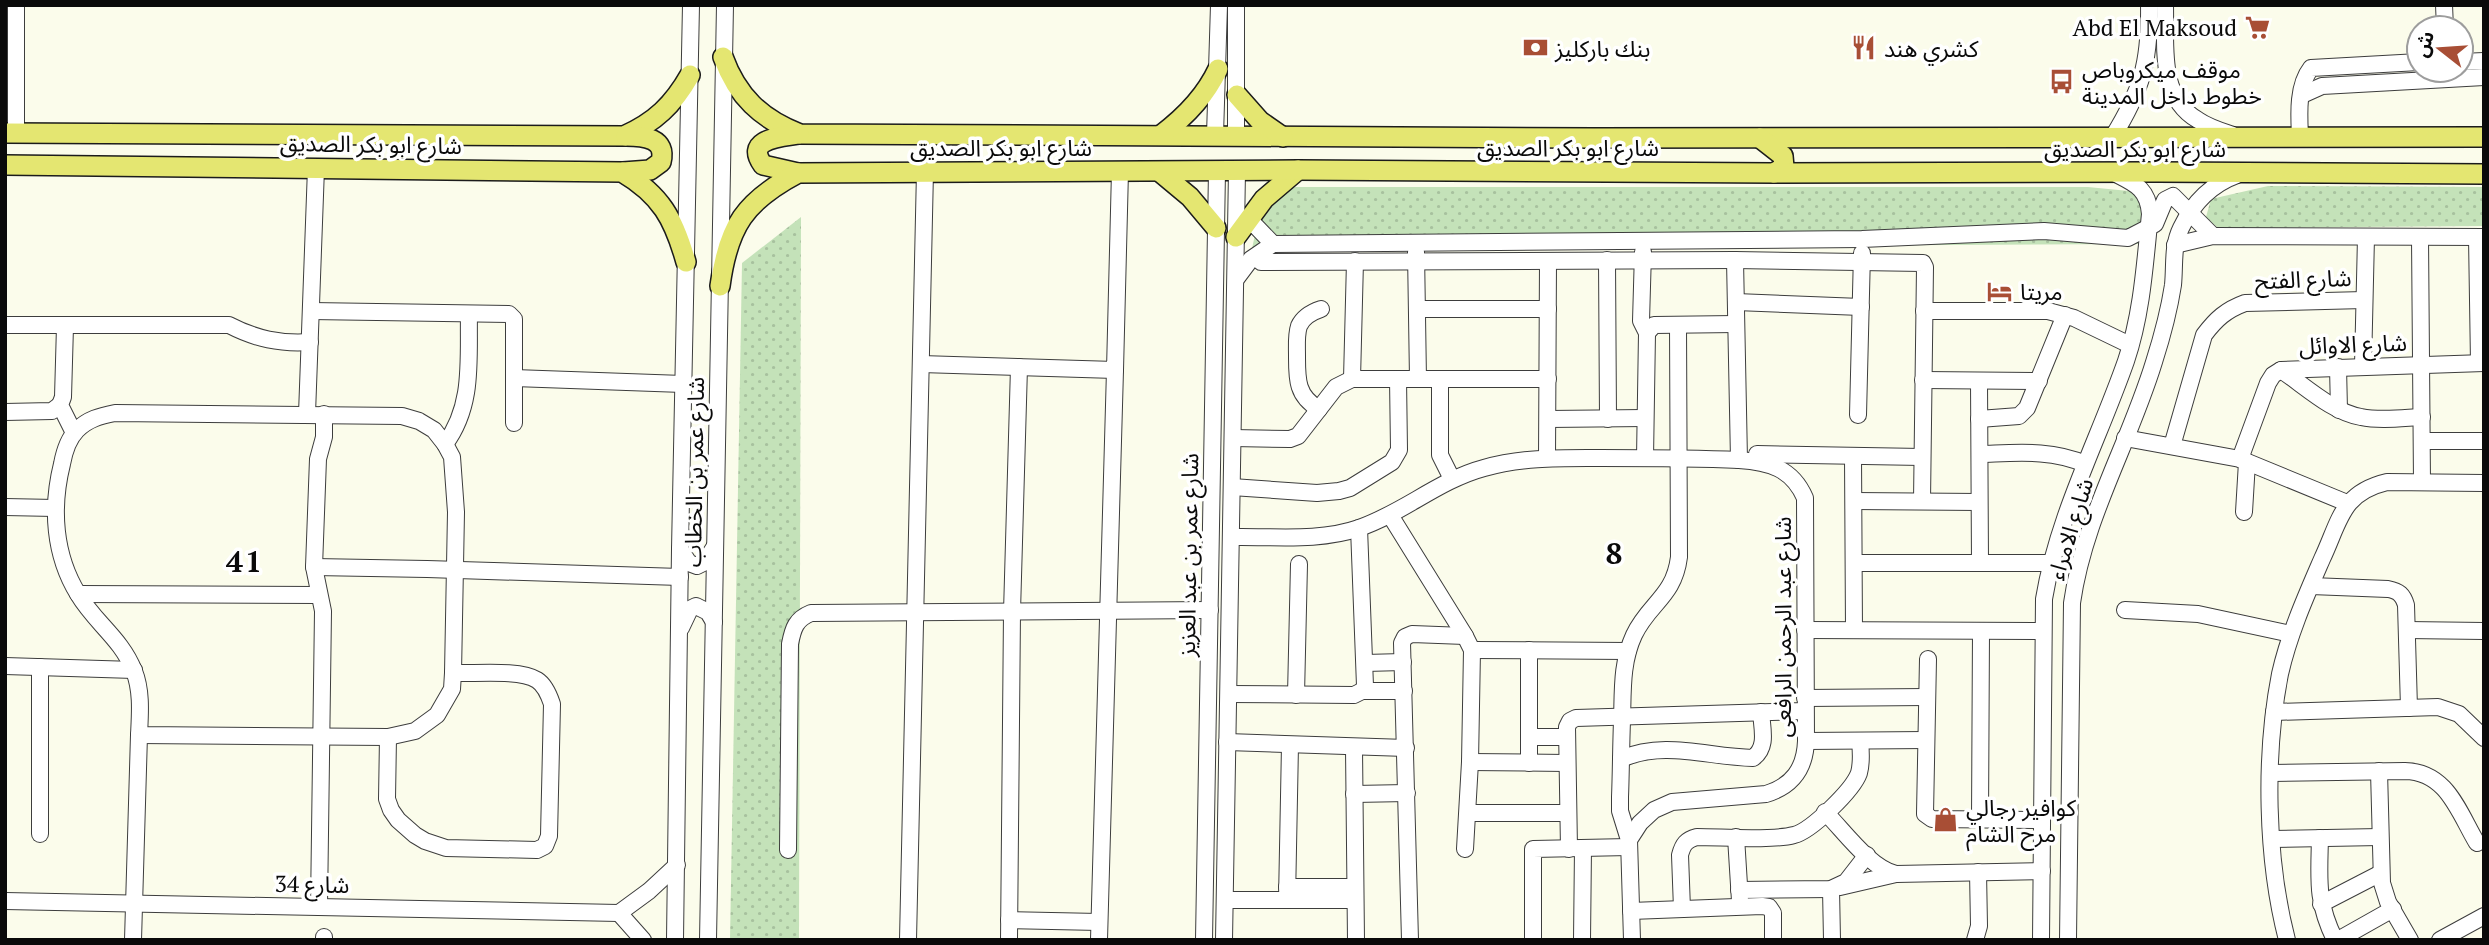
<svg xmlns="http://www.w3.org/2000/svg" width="2489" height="945" viewBox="0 0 2489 945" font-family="'PT Serif','Noto Sans Arabic',serif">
  <defs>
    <pattern id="grass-dots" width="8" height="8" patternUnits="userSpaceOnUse" patternTransform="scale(1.75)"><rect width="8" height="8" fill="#c4e2b9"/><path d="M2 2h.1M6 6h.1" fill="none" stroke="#a7c19e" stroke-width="1.8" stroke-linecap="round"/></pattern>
  </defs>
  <rect width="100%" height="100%" fill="#fbfceb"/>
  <!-- grass -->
  <g fill="url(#grass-dots)">
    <polygon points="2268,186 2484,187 2484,226 2218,228 2206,217 2211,199"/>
    <path d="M 1296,187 L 2088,187 L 2139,192 L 2143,209 L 2142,244 L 1252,249 C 1256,230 1261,203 1279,192 C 1284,189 1291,188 1296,187 Z"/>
    <polygon points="801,217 799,940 730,940 742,263"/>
  </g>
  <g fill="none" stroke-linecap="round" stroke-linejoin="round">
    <defs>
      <g id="minor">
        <polyline points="1236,5 1236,135"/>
        <path d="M 2165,5 C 2166,45 2158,97 2198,120 C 2208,127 2221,131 2233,135"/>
        <polyline points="2444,5 2445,28"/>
        <polyline points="2461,62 2484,61"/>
        <polyline points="2302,95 2322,86 2484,77"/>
        <polyline points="16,133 16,5"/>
        <polyline points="1215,135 1219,5"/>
        <path d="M 2300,136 C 2299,115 2297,86 2311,68 L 2419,62"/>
        <path d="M 2112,138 C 2142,90 2150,62 2149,5"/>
        <polyline points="1248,218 1273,244"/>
        <polyline points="2420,237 2422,482"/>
        <polyline points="2477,237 2479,363"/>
        <polyline points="2175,245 2213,236 2484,237"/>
        <polyline points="1416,252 1418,379"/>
        <polyline points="1643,252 1641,321 1647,333 1645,458"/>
        <polyline points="1607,260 1608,419"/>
        <polyline points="1735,260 1739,460"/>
        <polyline points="1261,262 1735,260 1923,263 1925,267 1922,501"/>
        <polyline points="1236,279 1251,259 1273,244 1862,239 2044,231 2128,238 2155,224 2165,200 2173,196 2213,236"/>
        <polyline points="1736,302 1861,307"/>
        <polyline points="1417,309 1548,309"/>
        <polyline points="311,311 509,314 514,319 514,423"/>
        <polyline points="1924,311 2048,311 2074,318 2130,345"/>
        <path d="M 5,325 L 229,325 C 256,339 280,344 310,342"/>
        <polyline points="65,326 63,397 60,405 74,433"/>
        <polyline points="1647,333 1654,325 1736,324"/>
        <polyline points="921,364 1115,370 1120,171"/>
        <polyline points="2363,366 2366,237"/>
        <polyline points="2338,367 2339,410"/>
        <path d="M 2281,370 C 2305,386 2332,412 2361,417 C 2380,421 2402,418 2422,417"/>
        <polyline points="514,378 683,384"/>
        <polyline points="1352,379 1355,261"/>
        <polyline points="1440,379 1440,455 1452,479"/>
        <polyline points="1923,380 2039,381"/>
        <polyline points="1979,381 1980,563"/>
        <path d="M 1319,409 C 1296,396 1297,378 1297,355 C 1297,346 1296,335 1299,326 C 1303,317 1312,312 1321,309"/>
        <polyline points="5,412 52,411 60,405"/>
        <path d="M 115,413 L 402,416 L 419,421 L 434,430 L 445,444 L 452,457 L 456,512 L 453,673 L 452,689 L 437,715 L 415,731 L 388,737 L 139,735 C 140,714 142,691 134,671 C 121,638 95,623 78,594 C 54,555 51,508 62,464 C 64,453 68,439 77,430 C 88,419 100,416 115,413 Z"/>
        <polyline points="307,414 316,168"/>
        <polyline points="1858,415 1862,253"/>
        <polyline points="1548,419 1645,418"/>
        <polyline points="1979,419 2019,416 2027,408 2065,315"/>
        <polyline points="1233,438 1290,439 1298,436 1336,387 1352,379 1548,379"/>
        <polyline points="2125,438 2240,459 2347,503"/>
        <polyline points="2422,441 2484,441"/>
        <path d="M 445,444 C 474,405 468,360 469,314"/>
        <path d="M 2172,446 L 2204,335 C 2216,319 2226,310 2245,303 L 2364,300"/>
        <polyline points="1757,454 1922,457"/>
        <path d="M 1980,454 C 2016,453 2051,449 2085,464"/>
        <polyline points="1853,456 1854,630"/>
        <polyline points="1547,458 1548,261"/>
        <polyline points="2240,459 2268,383 2273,375 2281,370 2484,363"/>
        <polyline points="1232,487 1317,493 1339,491 1350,488 1392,462 1399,450 1398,379"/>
        <polyline points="1854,501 1979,502"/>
        <polyline points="5,507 55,508"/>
        <polyline points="2244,512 2247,462"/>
        <polyline points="1390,515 1465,636 1472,650 1470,762 1465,849"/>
        <path d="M 1232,537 C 1273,536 1319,542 1359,528 C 1403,513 1439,480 1484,468 C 1522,457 1561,458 1600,458 C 1647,458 1693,458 1739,460 C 1769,462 1792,468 1805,498 L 1806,741 C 1805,769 1792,786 1766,794 L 1672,802 L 1654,810 L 1640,823 L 1629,840 L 1632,940"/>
        <polyline points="680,549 689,563 697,566 705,562 715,546"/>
        <polyline points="1854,563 2050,563"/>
        <polyline points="314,567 427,569 680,577"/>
        <path d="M 2311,586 L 2388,589 C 2399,591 2403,595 2406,605 L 2409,708"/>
        <polyline points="78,594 319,595"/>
        <polyline points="2125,610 2198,614 2291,634"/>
        <polyline points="681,628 690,609 696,606 708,612 714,622"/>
        <polyline points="1805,630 2043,631"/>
        <polyline points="2407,630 2484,631"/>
        <polyline points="1472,650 1628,651"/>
        <polyline points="1529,650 1529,763"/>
        <polyline points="1928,659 1925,814 1932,819 2042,820"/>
        <polyline points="1365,663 1403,662"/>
        <polyline points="5,666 134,670"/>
        <polyline points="1362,691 1404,691"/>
        <polyline points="1229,694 1354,695 1362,691 1365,686 1359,528"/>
        <polyline points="1296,695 1299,564"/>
        <polyline points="1805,698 1927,697"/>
        <polyline points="2274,712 2438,707 2459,714 2484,738"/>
        <path d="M 388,737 L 387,799 L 391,810 L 398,820 L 415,835 L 425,841 L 446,848 L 537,850 L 545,846 L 549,836 L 552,704 C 549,695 545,685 537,680 C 520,669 474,674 453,673"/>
        <polyline points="1529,737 1567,737"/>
        <polyline points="1806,741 1926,740"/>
        <polyline points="1227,742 1406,748"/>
        <polyline points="1354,748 1356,940"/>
        <path d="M 1621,759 C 1665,740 1707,757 1753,758 C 1768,747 1762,729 1761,712"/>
        <polyline points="1470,762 1567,763"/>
        <polyline points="2379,771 2382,883 2388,902 2410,940"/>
        <path d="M 2271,773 L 2405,771 C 2447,772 2458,811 2477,843"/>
        <polyline points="1354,794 1407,793"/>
        <path d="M 1825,812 C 1844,831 1870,868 1896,874 L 2042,871"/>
        <polyline points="1468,813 1568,813"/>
        <polyline points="1980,820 1981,631"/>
        <polyline points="40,834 40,667"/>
        <polyline points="1736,837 1740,901"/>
        <path d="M 2320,838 C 2319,880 2316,901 2335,940"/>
        <polyline points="2272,839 2380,837"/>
        <path d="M 1629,840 L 1620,811 L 1620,797 C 1621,772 1621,746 1622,721 C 1623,692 1621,663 1634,635 C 1649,603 1674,597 1679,557 L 1678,325"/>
        <polyline points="1569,849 1567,727 1570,721 1576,718 1805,711"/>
        <path d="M 788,850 L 790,644 C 793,628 796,619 811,613 L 1210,610"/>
        <polyline points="1287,887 1355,887"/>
        <polyline points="1840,887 1896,874"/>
        <polyline points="1831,889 1832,940"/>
        <polyline points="1739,890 1831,889 1846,882 1867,855"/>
        <polyline points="1225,900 1355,900"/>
        <polyline points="1287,900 1290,745"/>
        <polyline points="5,901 619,913"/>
        <polyline points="2321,904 2381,873"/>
        <polyline points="319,907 323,611 314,567 318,459 324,437 324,414"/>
        <path d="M 1682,909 L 1680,855 C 1683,844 1686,840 1697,837 C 1722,837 1772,841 1794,835 C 1811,831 1853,790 1859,773 C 1862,762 1861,751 1860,741"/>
        <polyline points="1631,911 1762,906 1769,907 1773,913 1773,940"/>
        <polyline points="619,913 649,891 677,865"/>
        <polyline points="619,913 643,940"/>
        <polyline points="1009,920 1099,922"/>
        <polyline points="133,940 139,735"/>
        <polyline points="324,940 324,937"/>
        <polyline points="675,940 680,549 691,5"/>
        <polyline points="708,940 725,5"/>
        <polyline points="908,940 925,171"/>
        <polyline points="1009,940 1012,612 1019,367"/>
        <polyline points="1099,940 1115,370"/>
        <polyline points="1204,940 1217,171"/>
        <polyline points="1224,940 1237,171"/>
        <polyline points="1410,940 1402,643 1405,637 1412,634 1465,636"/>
        <polyline points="1533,940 1533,849 1629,847"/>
        <polyline points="1582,940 1583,848"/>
        <polyline points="1975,940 1979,926 1978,872"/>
        <path d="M 2041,940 L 2044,599 C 2058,515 2098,441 2126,361 C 2142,314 2145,263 2150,214 C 2148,187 2133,183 2112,172"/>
        <path d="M 2068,940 L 2072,603 C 2084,518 2129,444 2154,362 C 2162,337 2169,311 2173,285 C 2175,265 2172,246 2181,228 C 2193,203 2212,184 2237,175"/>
        <path d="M 2287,940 C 2266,859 2264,756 2280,674 C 2289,634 2306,596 2322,559 C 2340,521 2341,493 2387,482 L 2484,483"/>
        <polyline points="2338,940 2393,909"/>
        <polyline points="2440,940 2484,916"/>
      </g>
      <g id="major">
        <path d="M 723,57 C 737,96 761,119 800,134 L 1594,138 L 2484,137"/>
        <polyline points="1237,95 1260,121 1283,137"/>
        <path d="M 5,133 L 624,136 C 655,122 673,105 690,75"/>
        <path d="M 1161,135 C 1185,117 1205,97 1218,69"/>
        <polyline points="1760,138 1783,156 1784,167 1774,173"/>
        <path d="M 5,165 L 622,172 C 661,195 674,219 686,262"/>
        <path d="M 623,172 L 650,170 L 661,162 C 667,138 644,136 626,136"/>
        <polyline points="1160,172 1190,197 1216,228"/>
        <path d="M 798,173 L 763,165 C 743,138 783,137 799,134"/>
        <polyline points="1236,237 1264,199 1298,170"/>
        <path d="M 720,286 C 728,226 745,201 798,173 L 1298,170 L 1774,173 L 2158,172 L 2484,174"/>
      </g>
    </defs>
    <!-- minor casing -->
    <use href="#minor" stroke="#3d3d3d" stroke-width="18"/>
    <!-- major casing -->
    <use href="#major" stroke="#1b1b1b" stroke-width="22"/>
    <!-- minor -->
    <use href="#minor" stroke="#fff" stroke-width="16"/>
    <!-- major -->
    <use href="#major" stroke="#e4e671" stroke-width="19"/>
  </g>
  <!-- icons -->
  <defs>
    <symbol id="supermarket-bare" viewBox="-9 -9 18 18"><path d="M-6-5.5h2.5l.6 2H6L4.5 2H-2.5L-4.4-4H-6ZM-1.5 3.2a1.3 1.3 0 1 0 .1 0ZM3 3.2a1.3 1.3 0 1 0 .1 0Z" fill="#a84e35" stroke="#fff" stroke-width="2.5" paint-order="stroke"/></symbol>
    <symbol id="bank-bare" viewBox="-9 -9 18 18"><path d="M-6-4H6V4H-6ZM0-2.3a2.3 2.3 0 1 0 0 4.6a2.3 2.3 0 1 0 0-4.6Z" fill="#a84e35" stroke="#fff" stroke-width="2.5" paint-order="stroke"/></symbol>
    <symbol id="restaurant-bare" viewBox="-9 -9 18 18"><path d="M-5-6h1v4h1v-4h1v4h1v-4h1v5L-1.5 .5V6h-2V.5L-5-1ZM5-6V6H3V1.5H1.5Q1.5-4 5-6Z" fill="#a84e35" stroke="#fff" stroke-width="2.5" paint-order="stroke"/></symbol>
    <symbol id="bus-bare" viewBox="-9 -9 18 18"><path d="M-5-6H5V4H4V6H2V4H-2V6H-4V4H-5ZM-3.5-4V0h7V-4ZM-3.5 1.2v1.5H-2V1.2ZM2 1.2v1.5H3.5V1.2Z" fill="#a84e35" stroke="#fff" stroke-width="2.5" paint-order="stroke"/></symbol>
    <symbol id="hotel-bare" viewBox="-9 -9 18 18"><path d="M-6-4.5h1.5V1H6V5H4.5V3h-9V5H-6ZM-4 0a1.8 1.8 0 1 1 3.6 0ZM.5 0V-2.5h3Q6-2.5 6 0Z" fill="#a84e35" stroke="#fff" stroke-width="2.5" paint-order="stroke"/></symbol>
    <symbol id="shop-bare" viewBox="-9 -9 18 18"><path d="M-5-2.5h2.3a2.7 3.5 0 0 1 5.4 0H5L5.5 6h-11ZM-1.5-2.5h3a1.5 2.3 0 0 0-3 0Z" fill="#a84e35" stroke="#fff" stroke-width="2.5" paint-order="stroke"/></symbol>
  </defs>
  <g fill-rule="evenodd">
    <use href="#supermarket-bare" x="2240" y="10" width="35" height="35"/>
    <use href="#bank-bare" x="1518" y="30" width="35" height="35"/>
    <use href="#restaurant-bare" x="1846" y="30" width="35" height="35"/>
    <use href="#bus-bare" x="2044" y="64" width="35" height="35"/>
    <use href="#hotel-bare" x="1982" y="274" width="35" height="35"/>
    <use href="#shop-bare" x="1928" y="802" width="35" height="35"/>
  </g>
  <g text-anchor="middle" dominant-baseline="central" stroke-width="7" stroke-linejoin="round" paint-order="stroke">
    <!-- poi labels -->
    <g font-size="23" fill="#0a0a0a" stroke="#fff" text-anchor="start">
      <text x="2237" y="27" text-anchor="end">Abd El Maksoud</text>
      <text x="1555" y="48">بنك باركليز</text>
      <text x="1884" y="48">كشري هند</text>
      <text x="2082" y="69">موقف ميكروباص<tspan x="2082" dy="26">خطوط داخل المدينة</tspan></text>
      <text x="2020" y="291">مريتا</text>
      <text x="1966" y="807">كوافير رجالي<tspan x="1966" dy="26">مرح الشام</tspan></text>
    </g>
    <!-- street labels -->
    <g font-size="23" fill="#0a0a0a" stroke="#fff">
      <text transform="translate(371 144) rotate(1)">شارع ابو بكر الصديق</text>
      <text x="1001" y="147">شارع ابو بكر الصديق</text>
      <text x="1568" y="147">شارع ابو بكر الصديق</text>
      <text x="2135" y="148">شارع ابو بكر الصديق</text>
      <text transform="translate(2303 279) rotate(-2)">شارع الفتح</text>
      <text transform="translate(2353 344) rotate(-2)">شارع الاوائل</text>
      <text transform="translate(694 472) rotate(-89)">شارع عمر بن الخطاب</text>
      <text transform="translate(2070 529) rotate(-73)">شارع الامراء</text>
      <text transform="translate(1188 555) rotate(-89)">شارع عمر بن عبد العزيز</text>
      <text transform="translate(1782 627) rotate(-90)">شارع عبد الرحمن الرافعى</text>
      <text transform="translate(312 884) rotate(1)">شارع 34</text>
    </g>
    <!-- district labels -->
    <g font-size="30" font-weight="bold" letter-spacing="2" fill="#0a0a0a" stroke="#fff">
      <text x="1615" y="553">8</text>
      <text x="245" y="561">41</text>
    </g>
  </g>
  <!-- border -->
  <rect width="2489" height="945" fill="none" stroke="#0a0a0a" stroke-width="14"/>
  <!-- north arrow -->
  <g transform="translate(2440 49) rotate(287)"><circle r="33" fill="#ffffff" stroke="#9d9d9d" stroke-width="2"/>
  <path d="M0-5L12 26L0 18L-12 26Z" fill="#a84e35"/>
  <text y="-10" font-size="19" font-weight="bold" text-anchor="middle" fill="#0a0a0a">ش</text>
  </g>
</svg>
